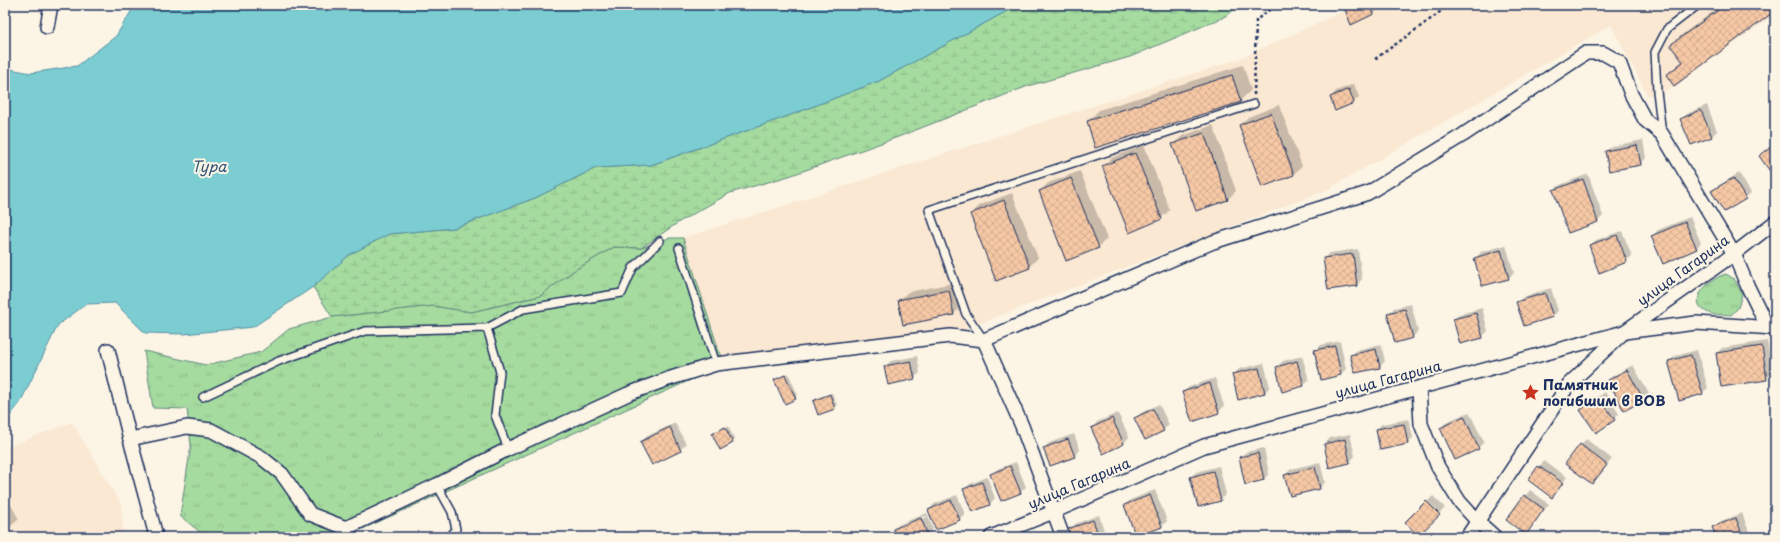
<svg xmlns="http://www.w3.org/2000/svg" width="1780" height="542" viewBox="0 0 1780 542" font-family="'Playpen Sans',sans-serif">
  <defs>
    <pattern id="grass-tufts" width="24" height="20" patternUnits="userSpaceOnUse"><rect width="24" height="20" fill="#a5db9f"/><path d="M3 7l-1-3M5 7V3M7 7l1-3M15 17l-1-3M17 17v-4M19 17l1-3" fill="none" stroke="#8dbc8b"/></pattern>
    <pattern id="wetland-marsh" width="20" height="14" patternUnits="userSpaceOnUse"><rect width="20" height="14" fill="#a5db9f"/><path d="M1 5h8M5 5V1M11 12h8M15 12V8" fill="none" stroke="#8dbc8b"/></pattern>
    <pattern id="building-cross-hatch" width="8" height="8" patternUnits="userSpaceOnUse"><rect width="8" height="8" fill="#f6c8a5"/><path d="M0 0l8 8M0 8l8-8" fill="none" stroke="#d2ac90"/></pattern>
  </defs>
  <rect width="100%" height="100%" fill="#fcf5e5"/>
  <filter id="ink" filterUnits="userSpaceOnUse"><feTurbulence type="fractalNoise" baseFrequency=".025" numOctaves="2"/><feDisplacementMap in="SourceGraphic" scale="8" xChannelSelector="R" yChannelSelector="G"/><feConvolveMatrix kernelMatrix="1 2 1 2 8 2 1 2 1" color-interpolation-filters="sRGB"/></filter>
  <g filter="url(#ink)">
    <!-- built -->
    <g fill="#fae8d2">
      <polygon points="1357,5 1775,5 1775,14 1673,88 1648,96 1611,25 1327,190 963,330 721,357 683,238 1239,59"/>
      <polygon points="72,422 121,504 124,537 5,537 5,448"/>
    </g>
    <!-- grass -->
    <g fill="url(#grass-tufts)" stroke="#60857e">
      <polygon points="669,238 683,238 721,357 695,378 345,537 213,537 200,532 180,516 191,445 187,409 153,408 144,351 206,365 261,352 289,329 332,317 433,306 471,312 540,296 573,271 614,247 641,248"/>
      <path d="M 1726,274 L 1734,279 L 1742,294 L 1738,308 L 1731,315 C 1725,314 1714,316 1709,313 C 1683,302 1710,278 1726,274 Z"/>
    </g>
    <!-- wetland -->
    <polygon fill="url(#wetland-marsh)" stroke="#60857e" points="1018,5 1242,5 1222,18 1130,57 1028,86 898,137 789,176 730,193 679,222 641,248 614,247 573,271 540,296 471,312 433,306 332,317 313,287 349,255 389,234 454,228 535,198 596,168 651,165 788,116 879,81"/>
    <!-- water -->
    <polygon fill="#7bcdd1" stroke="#558ea3" points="135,5 1018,5 879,81 788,116 651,165 596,168 535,198 454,228 389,234 349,255 313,287 253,327 184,334 145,333 115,303 86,304 58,325 20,403 5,422 5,68 31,73 77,66 116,36"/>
    <!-- shadow -->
    <g fill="#0003" fill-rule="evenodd">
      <polygon points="1347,5 1378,5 1379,8 1374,14 1345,7"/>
      <polygon points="1722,5 1775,5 1775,10 1667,75 1683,60 1672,45 1683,34"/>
      <polygon points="1243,65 1251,90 1240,101 1088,121 1099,110"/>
      <polygon points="1354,84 1359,97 1354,102 1336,109 1331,97 1336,91"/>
      <polygon points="1279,105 1302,166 1294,174 1240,125 1248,117"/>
      <polygon points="1707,105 1717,131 1712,136 1681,119 1687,114"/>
      <polygon points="1213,125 1236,191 1228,199 1197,210 1173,144 1182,136"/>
      <polygon points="1643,140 1646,158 1641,164 1606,151 1612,146"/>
      <polygon points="1144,145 1170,210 1161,218 1103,166 1111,158"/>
      <polygon points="1080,171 1107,239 1098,247 1040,191 1048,183"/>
      <polygon points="1739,173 1751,193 1745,198 1724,211 1712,192 1718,186"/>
      <polygon points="1588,174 1603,216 1598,221 1554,190 1560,185"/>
      <polygon points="1012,193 1038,258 1029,267 971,214 980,205"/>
      <polygon points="1690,217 1701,243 1696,248 1652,236 1658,230"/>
      <polygon points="1622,231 1632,256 1626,261 1590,246 1596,240"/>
      <polygon points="1506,245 1514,273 1508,278 1476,258 1481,252"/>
      <polygon points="1358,249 1362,279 1357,285 1329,289 1324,258 1330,253"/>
      <polygon points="958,282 962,305 954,314 904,324 899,300 908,292"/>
      <polygon points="1551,288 1558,311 1553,316 1517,302 1523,297"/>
      <polygon points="1411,304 1418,331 1413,337 1388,314 1394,308"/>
      <polygon points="1482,308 1488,331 1482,337 1454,319 1460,314"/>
      <polygon points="1340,341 1346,369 1341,374 1322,379 1315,351 1321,345"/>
      <polygon points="1767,341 1772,373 1766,379 1717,353 1722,348"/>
      <polygon points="1381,344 1385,361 1380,367 1351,355 1357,350"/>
      <polygon points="1697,350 1708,388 1702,393 1669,362 1675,356"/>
      <polygon points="917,356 920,373 914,378 885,366 891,361"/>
      <polygon points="1302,356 1309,380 1303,385 1277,367 1283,361"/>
      <polygon points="1264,363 1270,387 1265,392 1233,375 1239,369"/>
      <polygon points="1633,365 1649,394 1643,400 1609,381 1614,375"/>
      <polygon points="788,373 798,395 785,403 775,380"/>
      <polygon points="1215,378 1224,406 1219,412 1192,420 1183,392 1189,387"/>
      <polygon points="1605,392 1619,414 1614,419 1581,410"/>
      <polygon points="832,393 837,405 835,408 814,401 816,398"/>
      <polygon points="1159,404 1169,425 1163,430 1136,418 1141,413"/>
      <polygon points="1469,412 1484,442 1478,448 1441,428 1446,422"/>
      <polygon points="1118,413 1129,437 1124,443 1103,452 1092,428 1097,422"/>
      <polygon points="1409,419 1413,438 1408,443 1377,429 1382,424"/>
      <polygon points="675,423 686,444 680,450 642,442 647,436"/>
      <polygon points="728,426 735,440 732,442 714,434"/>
      <polygon points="1074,434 1080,450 1074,456 1044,449 1049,443"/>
      <polygon points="1350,434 1355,456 1350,462 1325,444 1330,438"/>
      <polygon points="1586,439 1612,459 1592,483 1581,445"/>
      <polygon points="1264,448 1269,474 1264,479 1240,457 1246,452"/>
      <polygon points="1544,461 1567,477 1552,497 1539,467"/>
      <polygon points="1016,462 1026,487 1020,492 991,475 997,469"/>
      <polygon points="1320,462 1325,482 1320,488 1285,475 1291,469"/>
      <polygon points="1219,466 1226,494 1220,500 1191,477 1196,472"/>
      <polygon points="987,477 995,498 990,504 973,510 965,489 970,484"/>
      <polygon points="1155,490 1167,521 1162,526 1125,505 1130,500"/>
      <polygon points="1530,490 1549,504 1526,533 1507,519"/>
      <polygon points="5,495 19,519 5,531"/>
      <polygon points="957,495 965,514 959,519 929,510 934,504"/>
      <polygon points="1433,496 1445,508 1418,535 1406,522"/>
      <path d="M 927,513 L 933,529 L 928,535 L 922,537 L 897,537 L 894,529 L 900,524 ZM 926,516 L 927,517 L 900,528 L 900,525 Z"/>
      <polygon points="1742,513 1751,537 1717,537 1713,528 1719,522"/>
      <polygon points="1099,515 1105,534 1103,537 1072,537 1069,530 1075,524"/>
      <polygon points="873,534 874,537 867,537"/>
    </g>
    <!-- building -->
    <g fill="url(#building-cross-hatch)" stroke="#1b2f5e">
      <polygon points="1348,5 1370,5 1374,14 1351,25 1344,7"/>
      <polygon points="1725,5 1775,5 1775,11 1674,86 1666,75 1683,62 1670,45"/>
      <polygon points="1232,75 1241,102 1095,148 1087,121"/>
      <polygon points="1349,89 1354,103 1335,111 1330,97"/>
      <polygon points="1701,110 1712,137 1691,145 1680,119"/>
      <polygon points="1271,113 1294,175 1262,187 1239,125"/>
      <polygon points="1204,133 1228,200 1196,211 1172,144"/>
      <polygon points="1775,144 1775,178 1759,156"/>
      <polygon points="1637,145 1641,165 1609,171 1605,151"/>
      <polygon points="1135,153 1162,219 1129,233 1102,166"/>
      <polygon points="1071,178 1099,248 1066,261 1039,191"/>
      <polygon points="1733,178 1746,199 1724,212 1711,191"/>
      <polygon points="1583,179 1598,222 1568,233 1553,190"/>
      <polygon points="1004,200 1030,268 996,281 970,214"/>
      <polygon points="1685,222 1697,249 1663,264 1651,236"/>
      <polygon points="1617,235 1627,262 1599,273 1589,245"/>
      <polygon points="1501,250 1509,279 1482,286 1474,258"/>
      <polygon points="1353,254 1357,286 1328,290 1323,258"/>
      <polygon points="949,290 954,315 903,325 898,300"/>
      <polygon points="1545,293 1553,317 1524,326 1516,302"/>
      <polygon points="1405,309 1413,338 1395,343 1387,313"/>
      <polygon points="1476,313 1483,338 1460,344 1453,319"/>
      <polygon points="1335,346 1341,375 1321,380 1314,350"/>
      <polygon points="1762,346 1767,380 1721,387 1716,353"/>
      <polygon points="1376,349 1380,368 1355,373 1350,355"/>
      <polygon points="1691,355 1703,394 1679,401 1668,361"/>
      <polygon points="911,361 915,379 888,385 884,366"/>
      <polygon points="1297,361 1304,386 1282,392 1276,367"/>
      <polygon points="1259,368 1265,393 1238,400 1232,374"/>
      <polygon points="1627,370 1644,400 1624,411 1608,380"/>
      <polygon points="785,375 796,399 785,404 774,380"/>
      <polygon points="1210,383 1219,413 1192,422 1182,392"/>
      <polygon points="830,394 835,409 818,415 813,401"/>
      <polygon points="1599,397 1615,420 1596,433 1580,410"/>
      <polygon points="1153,409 1164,431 1145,440 1134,418"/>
      <polygon points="1464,416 1479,449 1455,460 1440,428"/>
      <polygon points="1112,418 1124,444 1103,454 1091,428"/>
      <polygon points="1404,424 1408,444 1380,450 1376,429"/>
      <polygon points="670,427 681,451 652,465 640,442"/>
      <polygon points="725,427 733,443 720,450 712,434"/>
      <polygon points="1068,439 1075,457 1050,466 1043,448"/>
      <polygon points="1345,439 1350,463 1329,468 1324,444"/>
      <polygon points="1580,444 1607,465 1592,484 1565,464"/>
      <polygon points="1258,453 1264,480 1245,485 1239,457"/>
      <polygon points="1010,466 1021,493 1001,501 990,474"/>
      <polygon points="1538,466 1563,483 1552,498 1528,480"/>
      <polygon points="1315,467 1320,489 1290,496 1284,475"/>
      <polygon points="1213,471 1221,501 1198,507 1190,477"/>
      <polygon points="982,482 990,505 972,512 963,489"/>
      <polygon points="1150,495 1162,527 1136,537 1124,505"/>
      <polygon points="1524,495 1544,509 1526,535 1506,520"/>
      <polygon points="951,500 960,520 936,530 928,510"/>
      <polygon points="1426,501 1440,515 1418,536 1405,522"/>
      <polygon points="921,518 928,536 896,537 893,529"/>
      <polygon points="1736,518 1743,537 1716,537 1712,527"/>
      <polygon points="1093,520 1099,537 1071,537 1068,529"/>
      <polygon points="5,524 9,530 5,532"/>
    </g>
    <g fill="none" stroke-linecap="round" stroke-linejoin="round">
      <defs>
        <g id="service">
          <polyline points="1662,134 1657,91 1655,52 1667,29 1698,5"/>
          <polyline points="679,248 716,364"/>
          <polyline points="487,328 523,309 622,293 633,268 660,241"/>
          <polyline points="984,340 966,314 929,210 1254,104"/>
          <polyline points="203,397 279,361 365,331 487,328 500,372 495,415 508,449"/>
          <polyline points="437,485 452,512 456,529 450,537"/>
        </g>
        <g id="minor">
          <polyline points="47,27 51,5"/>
          <polyline points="984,340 1022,426 1063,537"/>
          <polyline points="108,350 130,439 155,532 154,537"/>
          <polyline points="1419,388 1421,424 1438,467 1459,501 1477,521 1495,537"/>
          <polyline points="130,439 187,427 211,430 261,457 282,474 310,514 346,528 437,485 508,449 628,394 668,379 716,364 950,336 984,340 1213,242 1368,193 1463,135 1586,53 1603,53 1619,62 1631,94 1645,120 1662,134 1734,254 1748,287 1768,328"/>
          <polyline points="991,537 1053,512 1204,446 1624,332 1734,254 1775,222"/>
          <polyline points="1467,537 1569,384 1624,332 1696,323 1774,328"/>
        </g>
      </defs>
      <!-- service casing -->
      <use href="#service" stroke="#1b2f5e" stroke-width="10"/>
      <!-- minor casing -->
      <use href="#minor" stroke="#1b2f5e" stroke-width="16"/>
      <!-- path -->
      <g stroke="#1b2f5e" stroke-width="2.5" stroke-dasharray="3 3" stroke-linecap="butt">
        <polyline points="1375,59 1435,16 1448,5"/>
        <polyline points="1254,95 1256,20 1276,5"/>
        <polyline points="167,535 174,537"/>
        <polyline points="206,537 224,537"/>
      </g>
      <!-- service -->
      <use href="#service" stroke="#fcf5e5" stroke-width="7"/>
      <!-- minor -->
      <use href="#minor" stroke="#fcf5e5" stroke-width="13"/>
    </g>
  </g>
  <!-- icons -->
  <defs>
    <symbol id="sight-bare" viewBox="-9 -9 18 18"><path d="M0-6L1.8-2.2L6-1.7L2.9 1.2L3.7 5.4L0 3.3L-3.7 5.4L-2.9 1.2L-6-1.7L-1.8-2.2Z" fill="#c8321e" stroke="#fcf5e5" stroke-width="2.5" paint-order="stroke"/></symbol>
  </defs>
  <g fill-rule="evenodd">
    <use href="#sight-bare" x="1518" y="380" width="25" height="25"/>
  </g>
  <g text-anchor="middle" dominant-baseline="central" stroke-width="4" stroke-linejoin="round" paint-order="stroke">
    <!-- street labels -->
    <g font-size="14" fill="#1b2f5e" stroke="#fcf5e5">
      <text transform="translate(1683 270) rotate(-36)">улица Гагарина</text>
      <text transform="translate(1388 379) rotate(-15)">улица Гагарина</text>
      <text transform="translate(1079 483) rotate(-23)">улица Гагарина</text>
    </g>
    <!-- poi labels -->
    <g font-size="14" font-weight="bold" fill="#1b2f5e" stroke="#fcf5e5" text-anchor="start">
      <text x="1543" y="384">Памятник<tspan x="1543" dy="16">погибшим в ВОВ</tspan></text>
    </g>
    <!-- water labels -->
    <g font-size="15" font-style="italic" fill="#33567b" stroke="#fcf5e5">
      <text x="209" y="165">Тура</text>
    </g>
  </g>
  <!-- margin -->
  <rect width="1780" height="542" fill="none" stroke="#fcf5e5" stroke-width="20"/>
  <rect x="10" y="10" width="1760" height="522" fill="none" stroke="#1b2f5e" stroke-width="1.5" filter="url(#ink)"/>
</svg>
